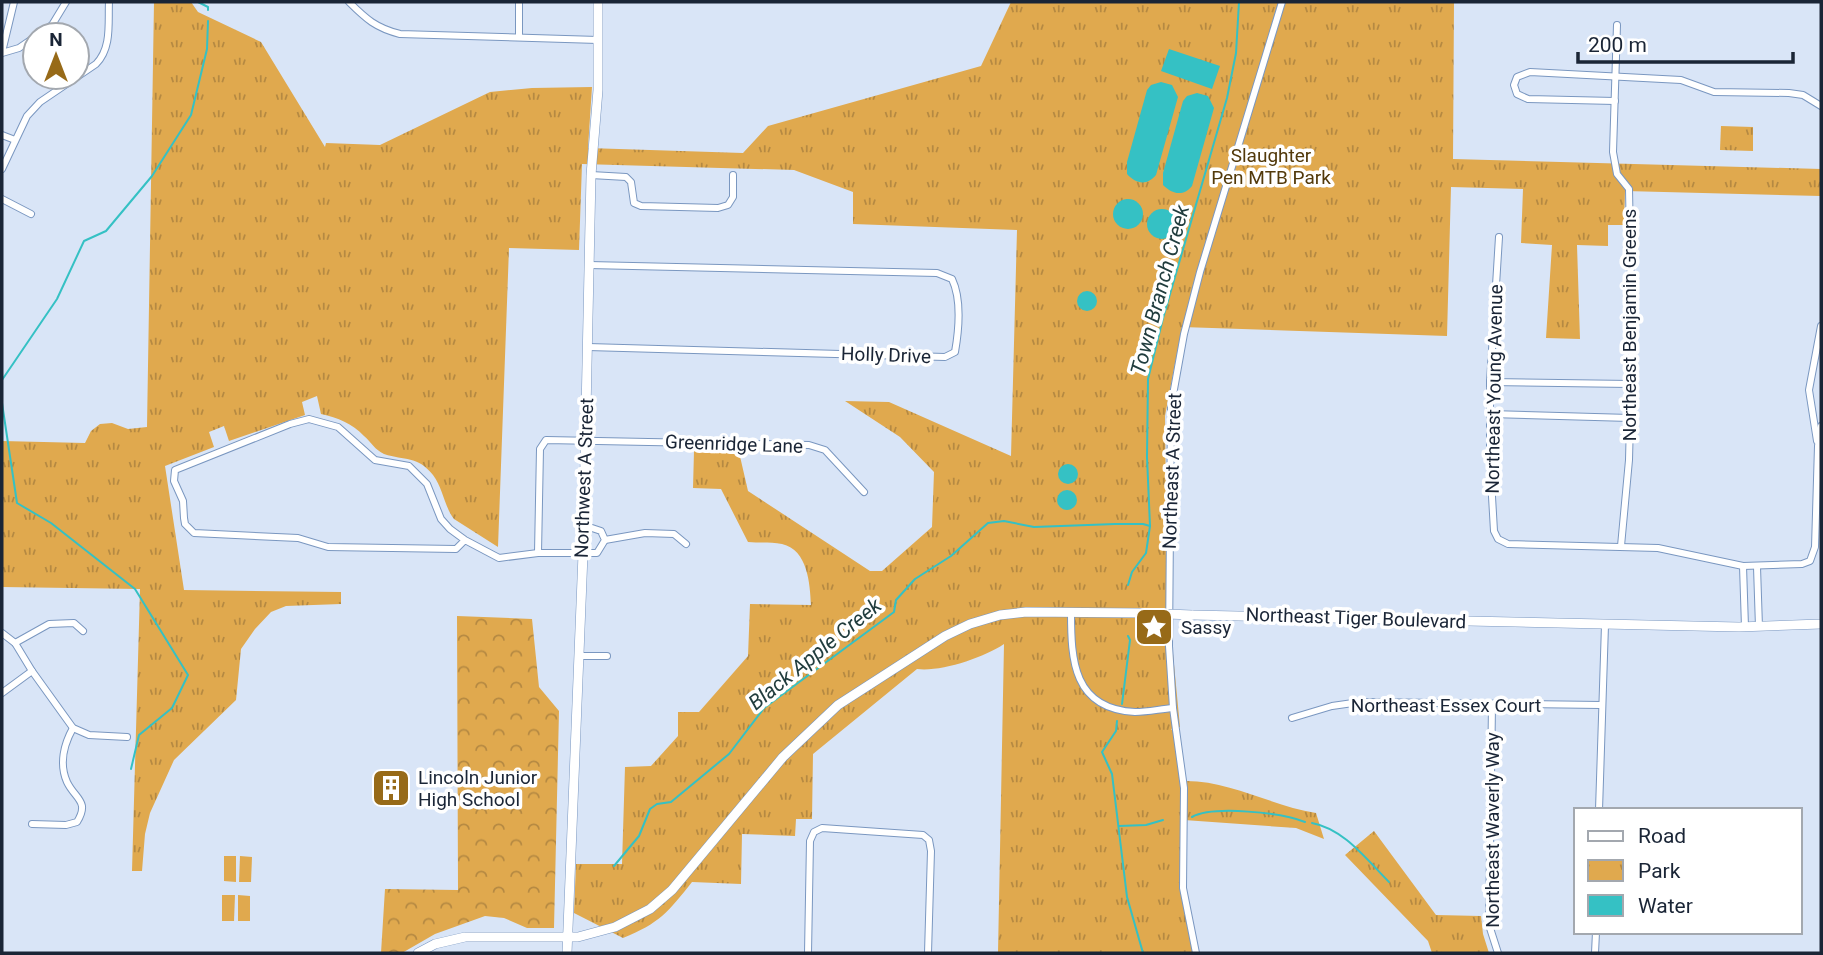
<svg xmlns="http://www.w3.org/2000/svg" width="1823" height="955" viewBox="0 0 1823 955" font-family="Roboto,sans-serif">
  <defs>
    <pattern id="forest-crowns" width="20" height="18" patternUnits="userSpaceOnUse" patternTransform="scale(1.75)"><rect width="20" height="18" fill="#e0a94e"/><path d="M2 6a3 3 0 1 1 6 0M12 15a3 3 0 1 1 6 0" fill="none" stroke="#b58942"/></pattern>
    <pattern id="park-tufts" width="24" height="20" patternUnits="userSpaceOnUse" patternTransform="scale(1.75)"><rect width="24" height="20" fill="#e0a94e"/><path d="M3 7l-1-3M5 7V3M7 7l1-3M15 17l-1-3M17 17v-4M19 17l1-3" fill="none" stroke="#b58942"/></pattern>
  </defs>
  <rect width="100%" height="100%" fill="#d9e5f7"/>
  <!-- forest -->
  <polygon fill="url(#forest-crowns)" points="457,616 532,619 539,687 559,711 554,928 527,928 504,918 485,916 435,934 402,953 381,953 385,889 458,890"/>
  <!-- park -->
  <g fill="url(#park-tufts)">
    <path d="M 154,2 L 191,2 L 198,12 L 261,42 L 325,147 L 326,143 L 380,145 L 490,92 L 532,88 L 592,87 L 588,148 L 743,153 L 768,126 L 981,66 L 1011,2 L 1454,2 L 1453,159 L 1821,169 L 1821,196 L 1625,191 L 1624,225 L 1608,225 L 1608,246 L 1577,245 L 1580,339 L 1546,338 L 1552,245 L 1521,243 L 1523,189 L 1451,187 L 1447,336 L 1182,327 L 1165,416 L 1167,591 L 1180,727 L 1171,729 L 1175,733 L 1181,781 C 1228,779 1271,806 1316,813 L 1324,839 L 1296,828 L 1184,820 L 1183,888 L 1196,953 L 998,953 L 1004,644 C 983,658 941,672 917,669 L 813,754 L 812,819 L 796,819 L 795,836 L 742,834 L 741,884 L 692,882 C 668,912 660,923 623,938 L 574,913 L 576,864 L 622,864 L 625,767 L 651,766 L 678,736 L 678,712 L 699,712 L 748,656 L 750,604 L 811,605 C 810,584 808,550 782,544 C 771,542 759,543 748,542 L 721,489 L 693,488 L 694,451 L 739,452 L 748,491 L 870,571 L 882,571 L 932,527 L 934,472 L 900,437 L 845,401 L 889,402 L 1011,456 L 1017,230 L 853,224 L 853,192 L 794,170 L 582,164 L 579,250 L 509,248 L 498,547 L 454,519 C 444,506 443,488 433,475 C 417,455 405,461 384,454 C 375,450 371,442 364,436 C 352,423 338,418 321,414 L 317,396 L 302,402 L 305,415 L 229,441 L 224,426 L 209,432 L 214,447 L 165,466 L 184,590 L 341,592 L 341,604 L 286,606 L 271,612 L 255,629 L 241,649 L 236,700 L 174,760 L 150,813 L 145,834 L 142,871 L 132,871 L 140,589 L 2,587 L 2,441 L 85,443 L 91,431 L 100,424 L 112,423 L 128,429 L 147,427 Z"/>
    <polygon points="1721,126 1753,127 1753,151 1720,150"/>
    <polygon points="1374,831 1436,915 1481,916 1483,934 1489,953 1432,953 1428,941 1345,855"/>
  </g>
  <!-- pitch -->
  <g fill="#e0a94e">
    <polygon points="224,856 236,856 236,882 224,881"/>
    <polygon points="240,856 252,857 251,882 239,882"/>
    <polygon points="222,895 235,895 234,921 222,921"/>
    <polygon points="238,895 250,896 250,921 238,921"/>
  </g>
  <!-- water -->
  <g fill="#35c1c4">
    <polygon points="1169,49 1220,66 1212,89 1161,71"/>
    <path d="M 1161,82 L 1172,85 L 1178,97 L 1156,175 C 1147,186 1136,184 1127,174 L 1127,162 L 1147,90 L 1151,85 Z"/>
    <path d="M 1197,93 L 1208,96 L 1214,108 L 1192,186 C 1183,197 1172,194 1163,185 L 1163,173 L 1183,101 L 1187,96 Z"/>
    <circle cx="1128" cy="214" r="15"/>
    <circle cx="1162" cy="224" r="15"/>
    <circle cx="1087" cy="301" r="10"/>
    <circle cx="1068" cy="474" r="10"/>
    <circle cx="1067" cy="500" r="10"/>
  </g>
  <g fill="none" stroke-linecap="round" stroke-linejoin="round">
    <!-- stream -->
    <g stroke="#35c1c4" stroke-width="2">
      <polyline points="198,2 208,7 208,10"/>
      <polyline points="2,380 57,299 84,241 106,231 152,176 191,115 207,49 208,21"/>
      <polyline points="2,403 17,503 51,523 135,589 188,675 172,708 139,735 131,769"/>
      <polyline points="1128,585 1132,572 1146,553 1150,526 1147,457 1148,379 1163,318 1227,98 1236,53 1239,2"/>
      <polyline points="1122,704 1130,640 1128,636"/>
      <polyline points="1117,721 1116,731 1102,752 1112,774 1127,897 1143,953"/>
      <path d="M 1192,817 C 1214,805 1282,813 1305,822"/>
      <path d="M 1312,823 C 1344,829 1366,859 1389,882"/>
      <polyline points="1119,826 1146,825 1163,820"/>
      <polyline points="614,866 639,836 650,809 657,804 671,802 729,754 764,708 894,612 896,600 915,579 951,556 988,523 1004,521 1034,527 1115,524 1143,524 1150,526"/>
    </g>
    <defs>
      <g id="street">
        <path d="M 349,2 C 366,19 376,28 400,34 L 598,40"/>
        <polyline points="1617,25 1613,152 1617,174 1629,189 1632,342 1629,460 1621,546"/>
        <polyline points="39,35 52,25 66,2"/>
        <polyline points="519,37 519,2"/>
        <polyline points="2,52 14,2"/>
        <polyline points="2,53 19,48 35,37"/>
        <polyline points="1615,101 1528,99 1517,94 1514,85 1517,77 1530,72 1681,80 1714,92 1789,93 1803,95 1821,106"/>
        <polyline points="2,135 15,140"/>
        <path d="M 2,169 L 27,116 L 40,102 L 96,64 C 112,48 108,23 109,2"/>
        <polyline points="591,175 626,177 631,182 634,203 641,206 718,208 728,205 733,197 733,175"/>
        <polyline points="2,199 31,214"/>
        <polyline points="1499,237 1490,382 1490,462 1494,531 1498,539 1508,544 1658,548 1743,566 1802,564 1810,561 1815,547 1818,446 1821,426"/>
        <path d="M 588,347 L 945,357 L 955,352 C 959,329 962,300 952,279 L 937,273 L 589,265"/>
        <polyline points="1490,382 1630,384"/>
        <polyline points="1490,414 1630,418"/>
        <polyline points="1817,441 1809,390 1821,326"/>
        <polyline points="465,540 456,549 328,547 298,538 194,533 185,524 184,518 183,501 174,481 175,470 290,424 309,419 338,427 375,460 409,466 427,484 441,519 450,529 465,540 499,558 538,553 597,553 605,540 601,531 583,525"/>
        <polyline points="605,540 645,533 674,534 686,544"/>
        <polyline points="538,553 540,449 546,440 809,445 825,450 864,492"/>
        <polyline points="1743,566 1745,627"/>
        <polyline points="1757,567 1759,627"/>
        <path d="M 1071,612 C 1071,660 1073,709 1135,712 C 1148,712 1160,709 1173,708"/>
        <polyline points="2,633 15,643 32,671 73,728 89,735 127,737"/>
        <polyline points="15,643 49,624 74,623 83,631"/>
        <polyline points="579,656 607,656"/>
        <polyline points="2,693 32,671"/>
        <polyline points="1492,705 1489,925 1498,953"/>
        <polyline points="1292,718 1332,706 1360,702 1601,705"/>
        <polyline points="1599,810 1605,625"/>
        <path d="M 32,824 L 66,825 L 77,822 C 90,801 75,799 67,782 C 59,764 64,744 73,728"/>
        <polyline points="808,953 810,841 814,832 822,828 923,835 929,840 931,851 928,953"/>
        <polyline points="1196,953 1183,888 1184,788 1173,708 1169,646 1171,406 1184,334 1200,272 1282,2"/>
        <polyline points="1595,953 1596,932"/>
      </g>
      <g id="secondary">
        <polyline points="1192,615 1739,627 1821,624"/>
        <polyline points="418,953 435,944 465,937 578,937 615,927 650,909 672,890 783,757 838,705 945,636 970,624 1000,615 1026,612 1143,613"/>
        <polyline points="567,953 583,554 591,175 598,90 598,2"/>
      </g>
    </defs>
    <!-- street casing -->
    <use href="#street" stroke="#7a97c0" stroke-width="8"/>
    <!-- secondary casing -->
    <use href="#secondary" stroke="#7a97c0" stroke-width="10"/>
    <!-- street -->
    <use href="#street" stroke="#fff" stroke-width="6"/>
    <!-- secondary -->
    <use href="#secondary" stroke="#fff" stroke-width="9"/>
    <defs>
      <polyline id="secondary-bridge" points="1143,613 1192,615"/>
    </defs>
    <!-- secondary-bridge casing -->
    <use href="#secondary-bridge" stroke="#7a97c0" stroke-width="10" stroke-linecap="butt"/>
    <!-- secondary-bridge -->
    <use href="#secondary-bridge" stroke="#fff" stroke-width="9"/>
  </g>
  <!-- icons -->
  <defs>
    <symbol id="sight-square" viewBox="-11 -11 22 22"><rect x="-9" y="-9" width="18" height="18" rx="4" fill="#976a18" stroke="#fff"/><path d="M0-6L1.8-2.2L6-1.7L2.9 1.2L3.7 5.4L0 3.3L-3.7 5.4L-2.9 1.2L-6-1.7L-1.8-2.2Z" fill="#fff"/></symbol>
    <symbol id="building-square" viewBox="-11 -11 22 22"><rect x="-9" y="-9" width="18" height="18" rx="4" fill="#976a18" stroke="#fff"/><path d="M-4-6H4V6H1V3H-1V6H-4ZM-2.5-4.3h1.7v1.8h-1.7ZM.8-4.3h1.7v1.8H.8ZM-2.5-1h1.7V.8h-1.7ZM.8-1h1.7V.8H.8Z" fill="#fff"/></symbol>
  </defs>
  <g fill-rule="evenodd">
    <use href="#sight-square" x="1132" y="605" width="44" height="44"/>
    <use href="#building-square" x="369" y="766" width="44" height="44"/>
  </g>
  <g text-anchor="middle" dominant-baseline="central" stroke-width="7" stroke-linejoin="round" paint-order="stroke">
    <!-- park labels -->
    <g font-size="19" fill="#52390a" stroke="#fff">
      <text x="1271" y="155">Slaughter<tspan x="1271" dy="22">Pen MTB Park</tspan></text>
    </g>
    <!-- street labels -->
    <g font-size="19" fill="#1a2536" stroke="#fff">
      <text transform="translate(1629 325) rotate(-90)">Northeast Benjamin Greens</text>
      <text transform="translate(886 355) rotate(2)">Holly Drive</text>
      <text transform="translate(1494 389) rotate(-89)">Northeast Young Avenue</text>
      <text transform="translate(734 444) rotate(2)">Greenridge Lane</text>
      <text transform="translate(1172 471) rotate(-88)">Northeast A Street</text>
      <text transform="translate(584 478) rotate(-88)">Northwest A Street</text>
      <text transform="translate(1356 618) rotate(2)">Northeast Tiger Boulevard</text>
      <text x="1446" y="705">Northeast Essex Court</text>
      <text transform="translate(1492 830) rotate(-90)">Northeast Waverly Way</text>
    </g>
    <!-- poi labels -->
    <g font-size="19" fill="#1a2536" stroke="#fff" text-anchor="start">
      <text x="1181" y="627">Sassy</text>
      <text x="418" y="777">Lincoln Junior<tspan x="418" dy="22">High School</tspan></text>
    </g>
    <!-- water labels -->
    <g font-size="21" font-style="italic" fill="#213d3e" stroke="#fff">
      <text transform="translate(1160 290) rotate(-75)">Town Branch Creek</text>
      <text transform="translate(815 654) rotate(-39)">Black Apple Creek</text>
    </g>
  </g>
  <!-- border -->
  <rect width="1823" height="955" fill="none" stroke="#1a2536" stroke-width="7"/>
  <!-- legend -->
  <rect x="1574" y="808" width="228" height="126" fill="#ffffff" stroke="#a3a8af" stroke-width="2"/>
  <rect x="1588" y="831" width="35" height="10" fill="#ffffff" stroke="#a3a8af" stroke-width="2"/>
  <text x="1638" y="843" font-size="21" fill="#1a2536">Road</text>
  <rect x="1588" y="860" width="35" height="21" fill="url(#park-tufts)" stroke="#a3a8af" stroke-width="2"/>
  <text x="1638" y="878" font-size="21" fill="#1a2536">Park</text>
  <rect x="1588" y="895" width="35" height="21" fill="#35c1c4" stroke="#a3a8af" stroke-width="2"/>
  <text x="1638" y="913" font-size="21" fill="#1a2536">Water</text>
  <!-- north arrow -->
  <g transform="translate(56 56)"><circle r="33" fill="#ffffff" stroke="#a3a8af" stroke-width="2"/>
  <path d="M0-5L12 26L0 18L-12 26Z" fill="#976a18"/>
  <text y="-10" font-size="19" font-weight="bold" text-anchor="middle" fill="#1a2536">N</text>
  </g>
  <!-- scale -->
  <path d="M1578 52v10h215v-10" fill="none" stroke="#1a2536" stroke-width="3.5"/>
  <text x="1588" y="52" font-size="21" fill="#1a2536" stroke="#ffffff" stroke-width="5" paint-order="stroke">200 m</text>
</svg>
